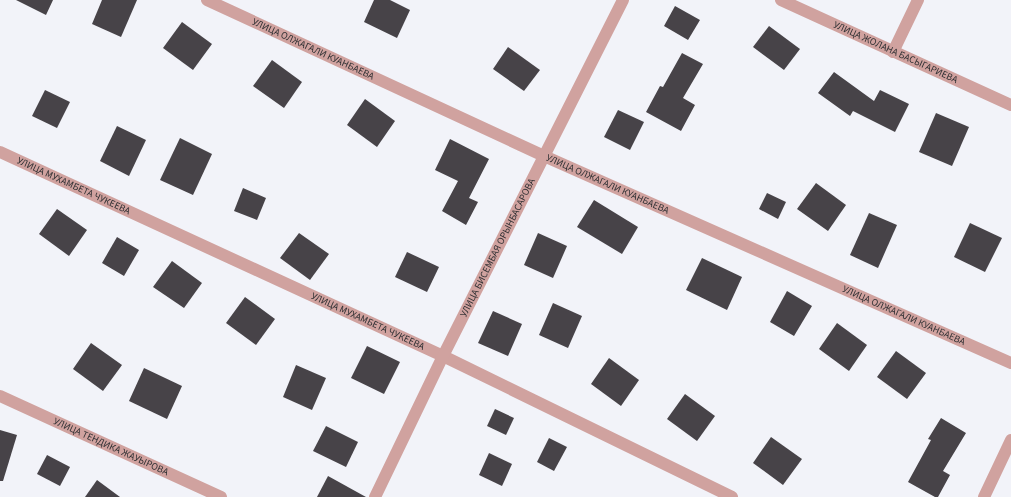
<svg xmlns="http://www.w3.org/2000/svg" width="1011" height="497" viewBox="0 0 1011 497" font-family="'Source Sans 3',sans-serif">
  <rect width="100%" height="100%" fill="#f2f3f9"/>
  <!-- building -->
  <g fill="#474348">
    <polygon points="16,0 53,0 46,15"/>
    <polygon points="102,0 137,0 121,37 92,24"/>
    <polygon points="374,0 390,0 410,10 397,38 364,22"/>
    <polygon points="675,6 700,20 688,40 664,26"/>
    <polygon points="182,22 212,44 193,70 163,48"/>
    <polygon points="769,26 800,49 784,70 753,47"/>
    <polygon points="508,47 540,70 524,91 493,69"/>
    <polygon points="682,53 703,64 683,98 695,105 681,131 646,112 660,86 663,87"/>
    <polygon points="272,60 302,82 284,108 253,86"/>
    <polygon points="834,72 874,101 880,90 909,104 895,132 853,111 850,116 818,93"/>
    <polygon points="45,90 70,102 57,128 32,116"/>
    <polygon points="365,99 395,121 377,147 347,125"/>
    <polygon points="618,110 644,122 630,150 604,137"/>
    <polygon points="936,113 969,127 952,166 919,152"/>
    <polygon points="117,126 146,140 129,176 100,161"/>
    <polygon points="180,138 212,154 193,195 160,180"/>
    <polygon points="450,139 489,159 469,198 478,202 466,225 442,211 458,181 435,170"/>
    <polygon points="816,183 846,205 828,231 797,209"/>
    <polygon points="243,188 266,198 257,220 234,211"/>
    <polygon points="767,193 786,202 778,219 759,209"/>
    <polygon points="594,200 638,227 622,254 577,227"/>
    <polygon points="57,209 87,230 69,256 39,234"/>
    <polygon points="869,213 897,225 878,268 850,255"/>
    <polygon points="970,223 1002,238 985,272 954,257"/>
    <polygon points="299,233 329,254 310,280 280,258"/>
    <polygon points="538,233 567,246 553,278 524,265"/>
    <polygon points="117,237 139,250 124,276 102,263"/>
    <polygon points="407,252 439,267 427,292 395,277"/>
    <polygon points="702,258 742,277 727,310 686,290"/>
    <polygon points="172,261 202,283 184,308 153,287"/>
    <polygon points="787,291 812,306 794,336 770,322"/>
    <polygon points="245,297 275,319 256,345 226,323"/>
    <polygon points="553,303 582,316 568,348 539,335"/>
    <polygon points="493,311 522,324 508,356 478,343"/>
    <polygon points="837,323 867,345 849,371 819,349"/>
    <polygon points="91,343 122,365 103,391 73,369"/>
    <polygon points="367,346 400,362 384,394 351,378"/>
    <polygon points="896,351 926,373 907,399 877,377"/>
    <polygon points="609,358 639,380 621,406 591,384"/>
    <polygon points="296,365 326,378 312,410 283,397"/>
    <polygon points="144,368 182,386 167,419 129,401"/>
    <polygon points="685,394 715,416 697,441 667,419"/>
    <polygon points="495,409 514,418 506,435 487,426"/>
    <polygon points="941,418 966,433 943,471 950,475 938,497 935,497 908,482 931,440 928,439"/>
    <polygon points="326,426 358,442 346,467 313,451"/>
    <polygon points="0,430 17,435 3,481 0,481"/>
    <polygon points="771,437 802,459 783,485 753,463"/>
    <polygon points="549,438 567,447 554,471 537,462"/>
    <polygon points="489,453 512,464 502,486 479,475"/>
    <polygon points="47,455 70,467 60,486 37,474"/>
    <polygon points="328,476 366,497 317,497"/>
    <polygon points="97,480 120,497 85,497"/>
  </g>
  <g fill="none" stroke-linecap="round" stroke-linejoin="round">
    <!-- minor -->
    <g stroke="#d0a29f" stroke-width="12">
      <path id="s1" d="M 207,0 L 544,156 L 1011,363"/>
      <path id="s2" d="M 781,0 L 1011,105"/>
      <polyline points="893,52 918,0"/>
      <path id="s3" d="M 0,152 L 443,356 L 732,497"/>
      <path id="s4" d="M 0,396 L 221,497"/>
      <path id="s5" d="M 375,497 L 443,356 L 623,0"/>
      <polyline points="984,497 1011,440"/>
    </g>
  </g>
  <g text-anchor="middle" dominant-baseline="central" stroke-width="4" stroke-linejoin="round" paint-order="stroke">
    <!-- street labels -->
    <g font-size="10" fill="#303033" stroke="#f2f3f9">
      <text stroke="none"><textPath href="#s1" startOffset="117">УЛИЦА ОЛЖАГАЛИ КУАНБАЕВА</textPath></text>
      <text stroke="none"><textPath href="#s2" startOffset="126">УЛИЦА ЖОЛАНА БАСЫГАРИЕВА</textPath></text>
      <text stroke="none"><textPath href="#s1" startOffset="441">УЛИЦА ОЛЖАГАЛИ КУАНБАЕВА</textPath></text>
      <text stroke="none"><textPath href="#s3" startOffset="81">УЛИЦА МУХАМБЕТА ЧУКЕЕВА</textPath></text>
      <text stroke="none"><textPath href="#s5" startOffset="278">УЛИЦА БИСЕМБАЯ ОРЫНБАСАРОВА</textPath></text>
      <text stroke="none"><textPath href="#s1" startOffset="765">УЛИЦА ОЛЖАГАЛИ КУАНБАЕВА</textPath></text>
      <text stroke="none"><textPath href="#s3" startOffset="405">УЛИЦА МУХАМБЕТА ЧУКЕЕВА</textPath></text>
      <text stroke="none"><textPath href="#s4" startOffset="122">УЛИЦА ТЕНДИКА ЖАУЫРОВА</textPath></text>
    </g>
  </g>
</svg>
